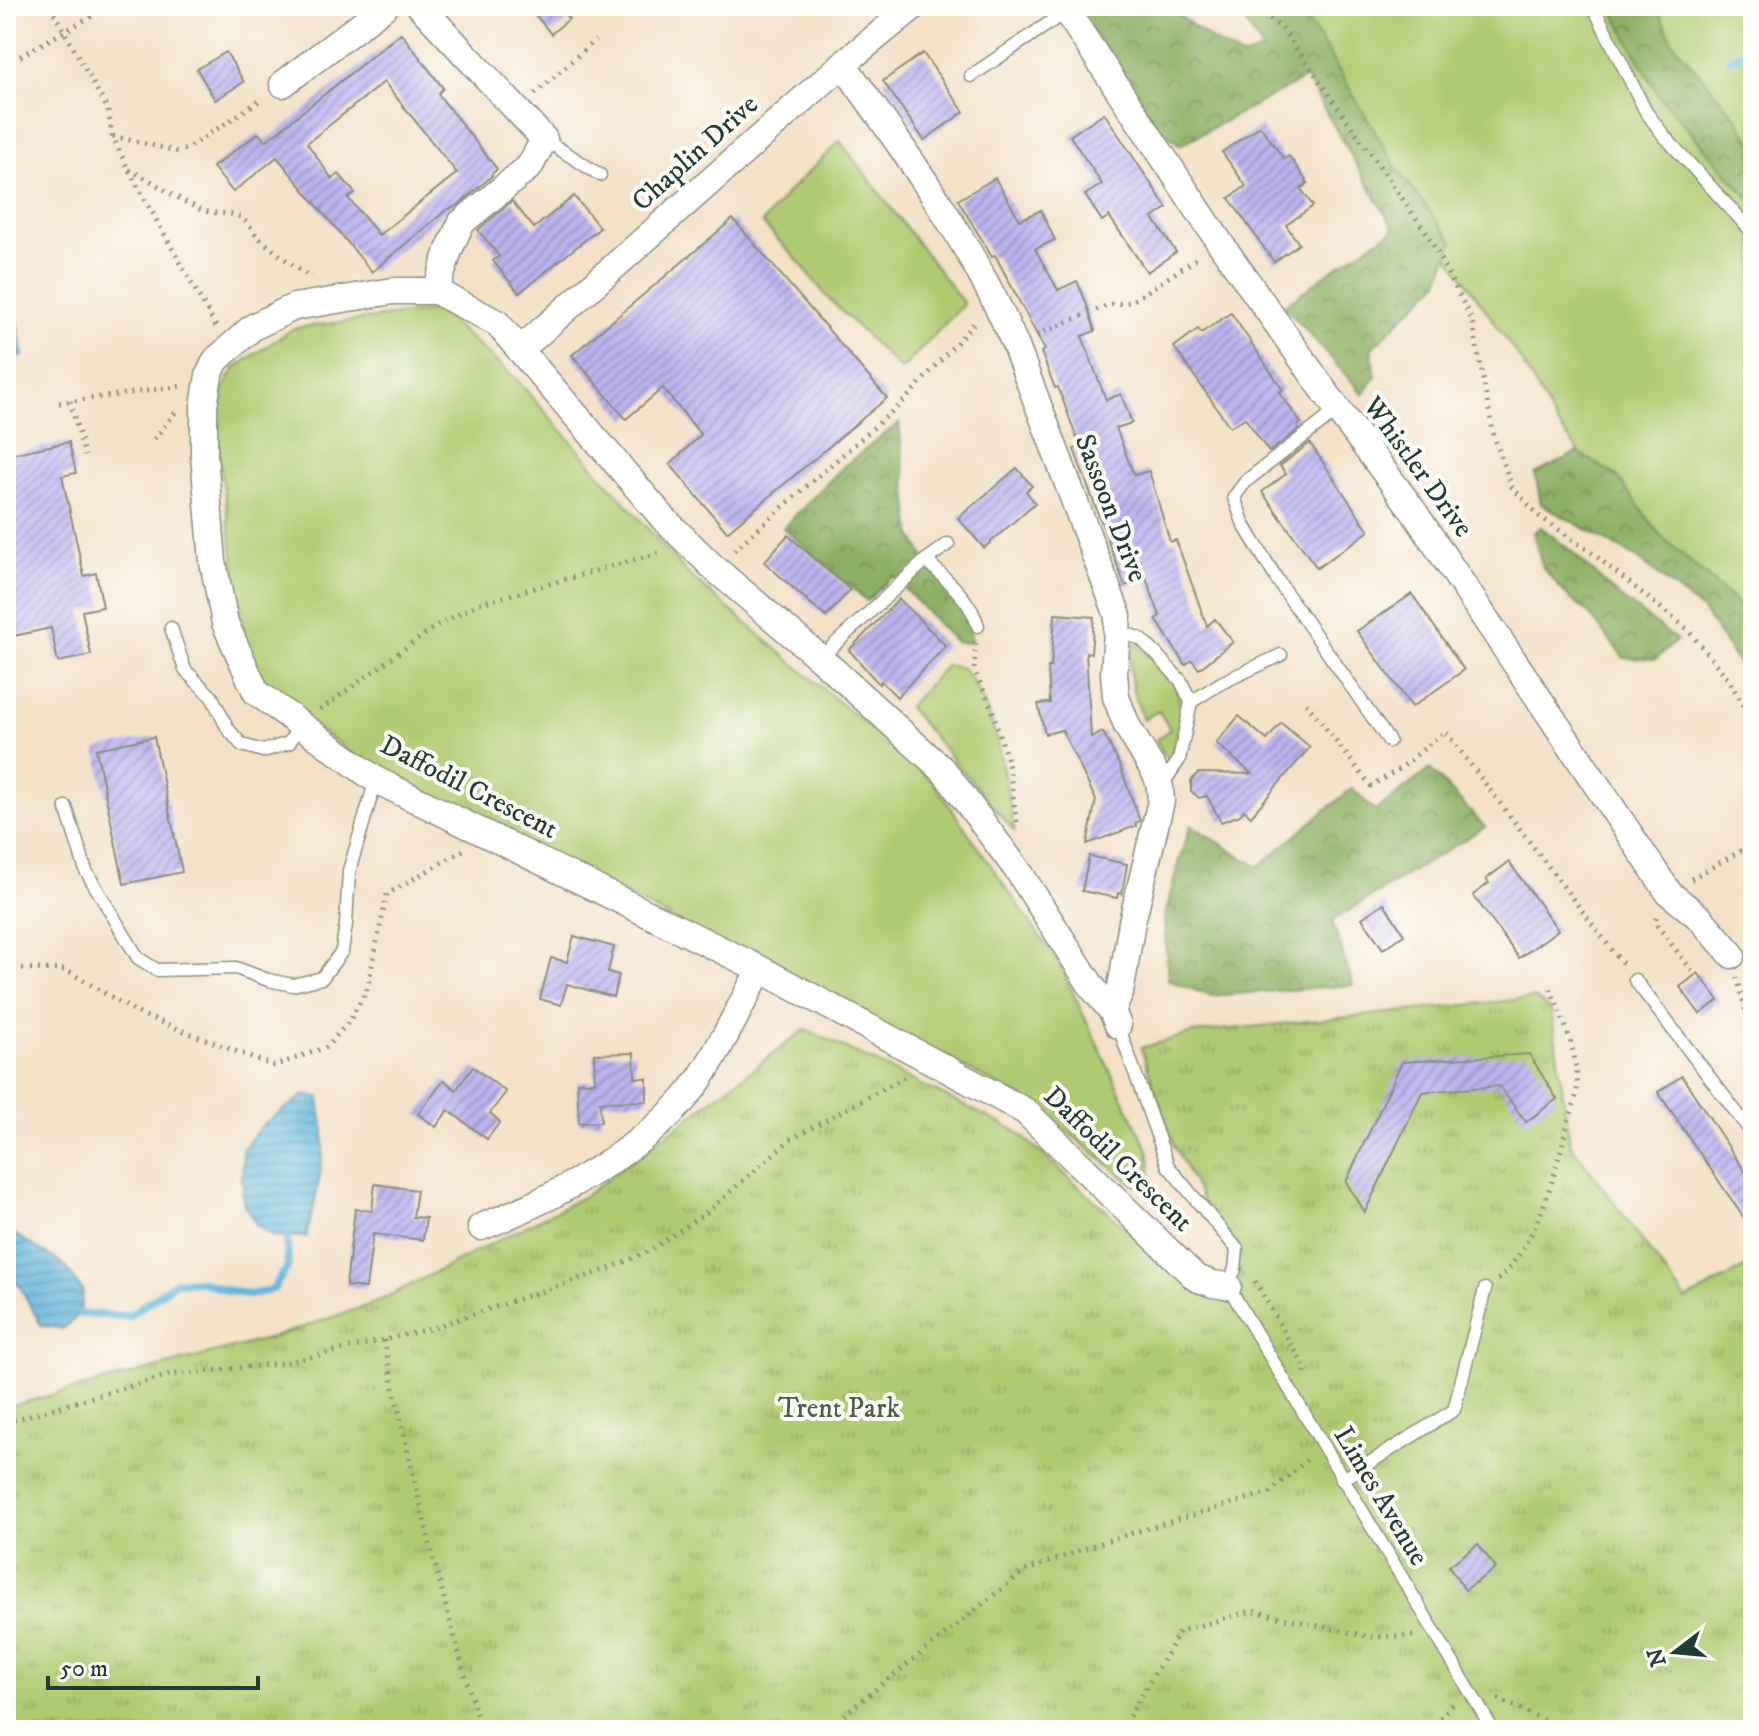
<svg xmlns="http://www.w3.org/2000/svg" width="1759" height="1736" viewBox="0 0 1759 1736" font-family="'IM FELL DW Pica',serif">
  <defs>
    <pattern id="forest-crowns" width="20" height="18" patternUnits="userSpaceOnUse" patternTransform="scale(2)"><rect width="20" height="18" fill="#8cb064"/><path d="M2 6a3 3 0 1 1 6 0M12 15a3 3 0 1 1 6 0" fill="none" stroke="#729053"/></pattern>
    <pattern id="park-tufts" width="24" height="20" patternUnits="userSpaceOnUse" patternTransform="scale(2)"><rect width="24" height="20" fill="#b0cc72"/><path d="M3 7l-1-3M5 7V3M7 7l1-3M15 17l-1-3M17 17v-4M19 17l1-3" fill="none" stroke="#8fa75e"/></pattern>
    <pattern id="water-rules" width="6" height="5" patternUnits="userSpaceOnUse" patternTransform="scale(2)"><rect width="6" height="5" fill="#60b5dc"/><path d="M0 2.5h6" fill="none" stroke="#4f94b3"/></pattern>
    <pattern id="building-hatch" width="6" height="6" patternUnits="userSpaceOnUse" patternTransform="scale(2)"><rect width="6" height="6" fill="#bdb4f0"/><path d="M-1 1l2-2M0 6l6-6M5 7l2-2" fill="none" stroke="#9994c3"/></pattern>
  </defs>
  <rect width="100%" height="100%" fill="#fdfcf7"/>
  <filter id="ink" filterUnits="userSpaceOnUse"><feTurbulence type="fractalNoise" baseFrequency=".0125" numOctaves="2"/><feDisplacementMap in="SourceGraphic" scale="16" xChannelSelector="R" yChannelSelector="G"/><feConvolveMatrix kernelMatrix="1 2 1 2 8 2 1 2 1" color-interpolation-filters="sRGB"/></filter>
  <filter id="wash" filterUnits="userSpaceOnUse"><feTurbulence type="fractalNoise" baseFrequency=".006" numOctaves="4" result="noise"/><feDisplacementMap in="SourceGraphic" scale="32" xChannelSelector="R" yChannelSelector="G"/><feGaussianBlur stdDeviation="1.8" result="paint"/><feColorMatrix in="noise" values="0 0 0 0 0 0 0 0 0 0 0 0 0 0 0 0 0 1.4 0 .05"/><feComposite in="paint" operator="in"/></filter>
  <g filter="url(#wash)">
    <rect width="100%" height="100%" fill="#f4e1c7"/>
    <!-- green -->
    <g fill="#b0cc72" stroke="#688453" stroke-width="2">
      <polygon points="1277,6 1753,6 1753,675 1557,424 1523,364"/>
      <polygon points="840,141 964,304 901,370 828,298 800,263 762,223 790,190"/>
      <polygon points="438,310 518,381 688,574 933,782 1059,964 1149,1152 1151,1187 1135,1186 1028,1100 361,760 270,695 246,645 212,407 236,367 294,328"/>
      <path d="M 1134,642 C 1146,654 1165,667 1173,682 C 1186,706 1177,739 1168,762 L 1156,740 L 1170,729 L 1159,711 L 1143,719 C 1133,694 1125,669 1134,642 Z"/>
      <path d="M 946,665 L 962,668 C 998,708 1004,780 1015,832 L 908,707 Z"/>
    </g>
    <!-- forest -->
    <g fill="url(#forest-crowns)" stroke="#56764c" stroke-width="2">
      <polygon points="1076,6 1166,6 1211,39 1242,57 1263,50 1235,6 1297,6 1321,40 1396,167 1453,242 1439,282 1371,349 1376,376 1363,394 1284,306 1332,270 1394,229 1306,78 1180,145 1155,125"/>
      <polygon points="1610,6 1656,6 1674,44 1737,118 1753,144 1753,203 1659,96"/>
      <polygon points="899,423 912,535 926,560 969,618 971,643 955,642 893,576 867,601 783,528 844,466"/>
      <polygon points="1578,452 1617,476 1660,535 1753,617 1753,686 1705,613 1637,558 1541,504 1535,474"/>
      <polygon points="1541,527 1571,551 1615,593 1677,640 1656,659 1624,658 1589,614 1568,597 1543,568 1533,533"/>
      <polygon points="1430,769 1485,827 1332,921 1353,985 1210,996 1168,980 1164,920 1179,860 1191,825 1258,867 1352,788 1375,811"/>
    </g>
    <!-- park -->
    <polygon fill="url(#park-tufts)" stroke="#688453" stroke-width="2" points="1535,998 1551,1010 1570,1143 1686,1300 1753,1263 1753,1730 6,1730 6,1407 271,1338 377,1302 585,1196 806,1029 1015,1130 1197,1291 1242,1277 1175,1147 1141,1048 1193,1033"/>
    <!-- water -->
    <g fill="url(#water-rules)" stroke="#407988" stroke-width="2">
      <polygon points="6,265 23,356 6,359"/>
      <path d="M 304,1095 L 320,1097 C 319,1111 324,1123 324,1135 C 323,1169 315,1204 306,1237 L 272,1236 L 256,1224 L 243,1202 L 242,1170 L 243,1149 L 261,1126 Z"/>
      <polygon points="11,1232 66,1266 83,1292 80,1314 63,1329 41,1325 19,1285 6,1271 6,1237"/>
    </g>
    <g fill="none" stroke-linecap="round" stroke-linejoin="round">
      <!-- stream -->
      <g stroke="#60b5dc" stroke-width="8">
        <polyline points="1729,60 1753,47"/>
        <polyline points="80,1314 129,1316 176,1282 200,1281 225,1290 251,1295 273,1289 288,1266 287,1236"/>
      </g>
    </g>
    <g id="blocks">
      <!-- building -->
      <g fill="url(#building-hatch)" fill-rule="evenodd">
        <polygon points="528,6 558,6 569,19 551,34"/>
        <path d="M 401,33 L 443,88 L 438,94 L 497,169 L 491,175 L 492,176 L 458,205 L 445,211 L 372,272 L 277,157 L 233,192 L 213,167 L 258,133 L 266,141 ZM 384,82 L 457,173 L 379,235 L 348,198 L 355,193 L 339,174 L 332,179 L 307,143 Z"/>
        <polygon points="226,52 244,82 215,100 197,69"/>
        <polygon points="923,53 964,112 924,140 883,81"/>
        <polygon points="1104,113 1167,208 1153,218 1176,252 1147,272 1109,216 1102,221 1085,195 1102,184 1070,136"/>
        <polygon points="1260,126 1284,159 1289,156 1308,183 1301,189 1313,206 1286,225 1299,244 1274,262 1229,198 1246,186 1222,152"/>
        <polygon points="995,178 1020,220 1041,210 1055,240 1035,249 1058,290 1077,281 1086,302 1095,331 1082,336 1106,400 1121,394 1132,423 1116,428 1134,475 1149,471 1170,542 1176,540 1207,626 1215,619 1233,642 1199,669 1192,660 1185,665 1156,619 1160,616 1146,578 1125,586 1074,449 1080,447 1058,387 1055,388 1041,352 1045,350 995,255 992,257 958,200"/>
        <polygon points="574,196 600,228 519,293 493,261 499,256 478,230 512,201 534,228"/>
        <polygon points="733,219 887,398 727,532 670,464 701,435 663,388 626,419 572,355"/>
        <polygon points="1231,313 1283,390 1279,392 1301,423 1297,426 1299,429 1269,452 1245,418 1230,427 1174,347 1198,329 1201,333"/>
        <polygon points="69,442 76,473 62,476 84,576 96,573 103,607 82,611 91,655 58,662 51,628 14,636 6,597 6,455"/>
        <polygon points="1310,443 1369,531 1317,568 1262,492 1286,474 1280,466"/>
        <polygon points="1017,468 1032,486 1026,491 1035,503 984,548 958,518"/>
        <polygon points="788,535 850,590 826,617 764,562"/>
        <polygon points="1412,594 1464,670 1412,707 1357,631"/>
        <polygon points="899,599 946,646 897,697 881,681 879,684 849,650"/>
        <polygon points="1055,614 1094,617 1091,653 1086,652 1091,738 1103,732 1120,766 1140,821 1135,823 1136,826 1087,844 1096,800 1062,730 1045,734 1038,704 1050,703 1048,667 1051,667"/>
        <polygon points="1239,716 1267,740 1281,723 1310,747 1251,816 1244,810 1240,815 1221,822 1207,796 1199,798 1191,791 1191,781 1198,773 1252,774 1216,743"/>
        <polygon points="154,737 182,872 124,884 96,749"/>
        <polygon points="1089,856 1127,864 1122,894 1118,893 1117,898 1082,891"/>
        <polygon points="1509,862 1558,930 1519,958 1473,895 1489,883 1486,879"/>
        <polygon points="1384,903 1404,935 1383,949 1362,918"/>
        <polygon points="574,936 614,947 608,972 619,975 613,997 567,984 561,1005 540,999 551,958 567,962"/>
        <polygon points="1698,973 1719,1000 1700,1014 1680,987"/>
        <polygon points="634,1053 635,1078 647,1078 647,1101 600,1102 601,1122 579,1123 577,1082 595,1082 594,1054"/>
        <polygon points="1529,1054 1557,1099 1526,1122 1499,1086 1422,1092 1365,1212 1346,1182 1402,1062"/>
        <polygon points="473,1067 506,1092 490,1113 500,1122 487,1139 448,1110 436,1127 418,1114 444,1080 456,1090"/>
        <polygon points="1682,1076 1753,1184 1753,1231 1658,1092"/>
        <polygon points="375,1184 417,1190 413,1217 426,1218 423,1240 373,1234 366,1288 346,1286 355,1209 372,1211"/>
        <polygon points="1478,1544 1496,1568 1465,1590 1449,1566"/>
      </g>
    </g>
  </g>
  <g filter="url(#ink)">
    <use href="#blocks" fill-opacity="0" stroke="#8a8f7e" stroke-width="2"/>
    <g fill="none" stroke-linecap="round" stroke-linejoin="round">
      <defs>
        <g id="lane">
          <polyline points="1593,6 1646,112 1665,137 1753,233"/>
          <polyline points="1743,6 1753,14"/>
          <polyline points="971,76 1067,11"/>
          <polyline points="544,139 600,175"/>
          <polyline points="1338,410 1246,481 1234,497 1244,525 1278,581 1389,741"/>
          <path d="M 926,560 C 946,580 971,599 978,626"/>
          <polyline points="171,628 185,670 212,697 228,729 242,745 263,751 289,743 300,724"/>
          <polyline points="1119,631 1141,639 1158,656 1181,681 1191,702 1179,760 1162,785"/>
          <polyline points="820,658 926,560 948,544"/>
          <polyline points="1191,702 1221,683 1281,655"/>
          <polyline points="66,807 86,871 138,958 157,970 236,968 268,980 293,985 322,978 342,951 346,924 349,871 376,780"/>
          <polyline points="1635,980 1753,1134"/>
          <polyline points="1118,1025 1168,1166 1237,1249 1235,1269 1228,1286 1493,1730"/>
          <polyline points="1342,1480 1454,1410 1485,1289"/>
        </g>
        <g id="street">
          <polyline points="420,6 544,139 530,166 461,223 449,250 436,291"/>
          <polyline points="1063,6 1220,243 1338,410 1410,506 1669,893 1700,918 1732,955"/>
          <path d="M 843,64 C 907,154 971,242 1015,344 L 1118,616 L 1114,673 L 1116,697 L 1127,726 L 1157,776 L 1160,788 L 1161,801 L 1132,922 L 1120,993 L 1112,1011"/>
          <polyline points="283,84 385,6"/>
          <polyline points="521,349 843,64 914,6"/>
          <polyline points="1118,1025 1112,1011 1092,987 1019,872 944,771 820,658 714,568 664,519 497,323 436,291 393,291 294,307 253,327 216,360 209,375 204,406 204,455 213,562 225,623 256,692 376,780 760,969 1025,1111 1196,1278 1213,1284 1228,1286"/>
          <path d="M 481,1227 C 554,1199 657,1144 701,1077 C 723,1043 741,1005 760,969"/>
        </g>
      </defs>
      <!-- lane casing -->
      <use href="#lane" stroke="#8a8f7e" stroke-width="15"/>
      <!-- street casing -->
      <use href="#street" stroke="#8a8f7e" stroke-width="29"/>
      <!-- path -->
      <g stroke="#8a8f7e" stroke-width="5" stroke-dasharray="2 6" stroke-linecap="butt">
        <polyline points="50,6 108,110 112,135 128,169 216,327"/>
        <polyline points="1249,6 1282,28 1428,235 1472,320 1494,437 1512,487 1539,516 1592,553 1687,629 1729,680 1753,724"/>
        <polyline points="6,64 110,6"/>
        <polyline points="535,94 595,40"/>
        <polyline points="113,136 176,151 187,149 262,99"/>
        <path d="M 129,170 C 155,181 178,201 205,211 C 217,215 231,211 241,218 C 249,223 251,229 257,236 C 265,244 302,273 312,277"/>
        <polyline points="1037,335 1108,305 1131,302 1199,257"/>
        <polyline points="70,401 85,456"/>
        <polyline points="59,403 182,386"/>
        <polyline points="154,439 178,409"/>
        <polyline points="734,550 904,401 976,321"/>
        <polyline points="976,643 974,670 992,708 1009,767 1017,822"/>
        <polyline points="1306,703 1371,786 1401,768 1445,731 1625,967"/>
        <polyline points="320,710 436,626 478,604 662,552"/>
        <polyline points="1691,879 1753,844"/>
        <polyline points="1656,917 1656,924 1693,972"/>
        <polyline points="6,968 66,970 140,1014 274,1066 327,1047 350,1020 367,990 387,894 464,850"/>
        <polyline points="1737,977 1745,1008 1753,1025"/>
        <polyline points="1120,1163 1154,1181"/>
        <path d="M 1498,1280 C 1538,1241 1552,1183 1566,1131 C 1569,1117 1576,1102 1577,1089 C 1579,1055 1563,1018 1550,988"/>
        <polyline points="1255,1281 1306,1370 1304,1377"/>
        <path d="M 384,1340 C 410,1471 443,1602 481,1730"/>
        <polyline points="6,1422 169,1375 285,1363 426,1330 608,1269 649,1251 707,1212 791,1139 905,1077"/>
        <polyline points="1498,1699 1566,1730"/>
        <polyline points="825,1730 1024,1571 1109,1540 1270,1492 1310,1457"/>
        <polyline points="1121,1730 1180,1631 1252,1611 1370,1637 1415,1636"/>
        <polyline points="1430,1730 1454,1701"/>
      </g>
      <!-- lane -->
      <use href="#lane" stroke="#fff" stroke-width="12"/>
      <!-- street -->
      <use href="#street" stroke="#fff" stroke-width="26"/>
    </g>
  </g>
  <g text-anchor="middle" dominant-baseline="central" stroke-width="8" stroke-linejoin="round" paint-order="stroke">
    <!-- street labels -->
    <g font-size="28" fill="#1f3d34" stroke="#fdfcf7">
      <text transform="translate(695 153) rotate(-42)">Chaplin Drive</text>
      <text transform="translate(1418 467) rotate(54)">Whistler Drive</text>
      <text transform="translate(1111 508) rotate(69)">Sassoon Drive</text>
      <text transform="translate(469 787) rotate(27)">Daffodil Crescent</text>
      <text transform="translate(1118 1159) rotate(44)">Daffodil Crescent</text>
      <text transform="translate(1381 1496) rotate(59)">Limes Avenue</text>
    </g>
    <!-- park labels -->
    <g font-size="28" fill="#436144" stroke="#fdfcf7">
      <text x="839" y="1408">Trent Park</text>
    </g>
  </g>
  <!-- margin -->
  <rect width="1759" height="1736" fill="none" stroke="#fdfcf7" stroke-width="32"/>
  <!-- north arrow -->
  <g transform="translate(1675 1652) rotate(254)" stroke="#fdfcf7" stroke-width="6" paint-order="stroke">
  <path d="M0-6L14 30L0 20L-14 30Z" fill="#1f3d34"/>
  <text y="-12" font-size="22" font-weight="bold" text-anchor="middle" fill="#1f3d34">N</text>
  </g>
  <!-- scale -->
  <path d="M48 1676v12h210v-12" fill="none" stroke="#1f3d34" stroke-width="4"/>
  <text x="60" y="1676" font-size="24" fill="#1f3d34" stroke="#fdfcf7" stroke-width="6" paint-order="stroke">50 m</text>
</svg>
